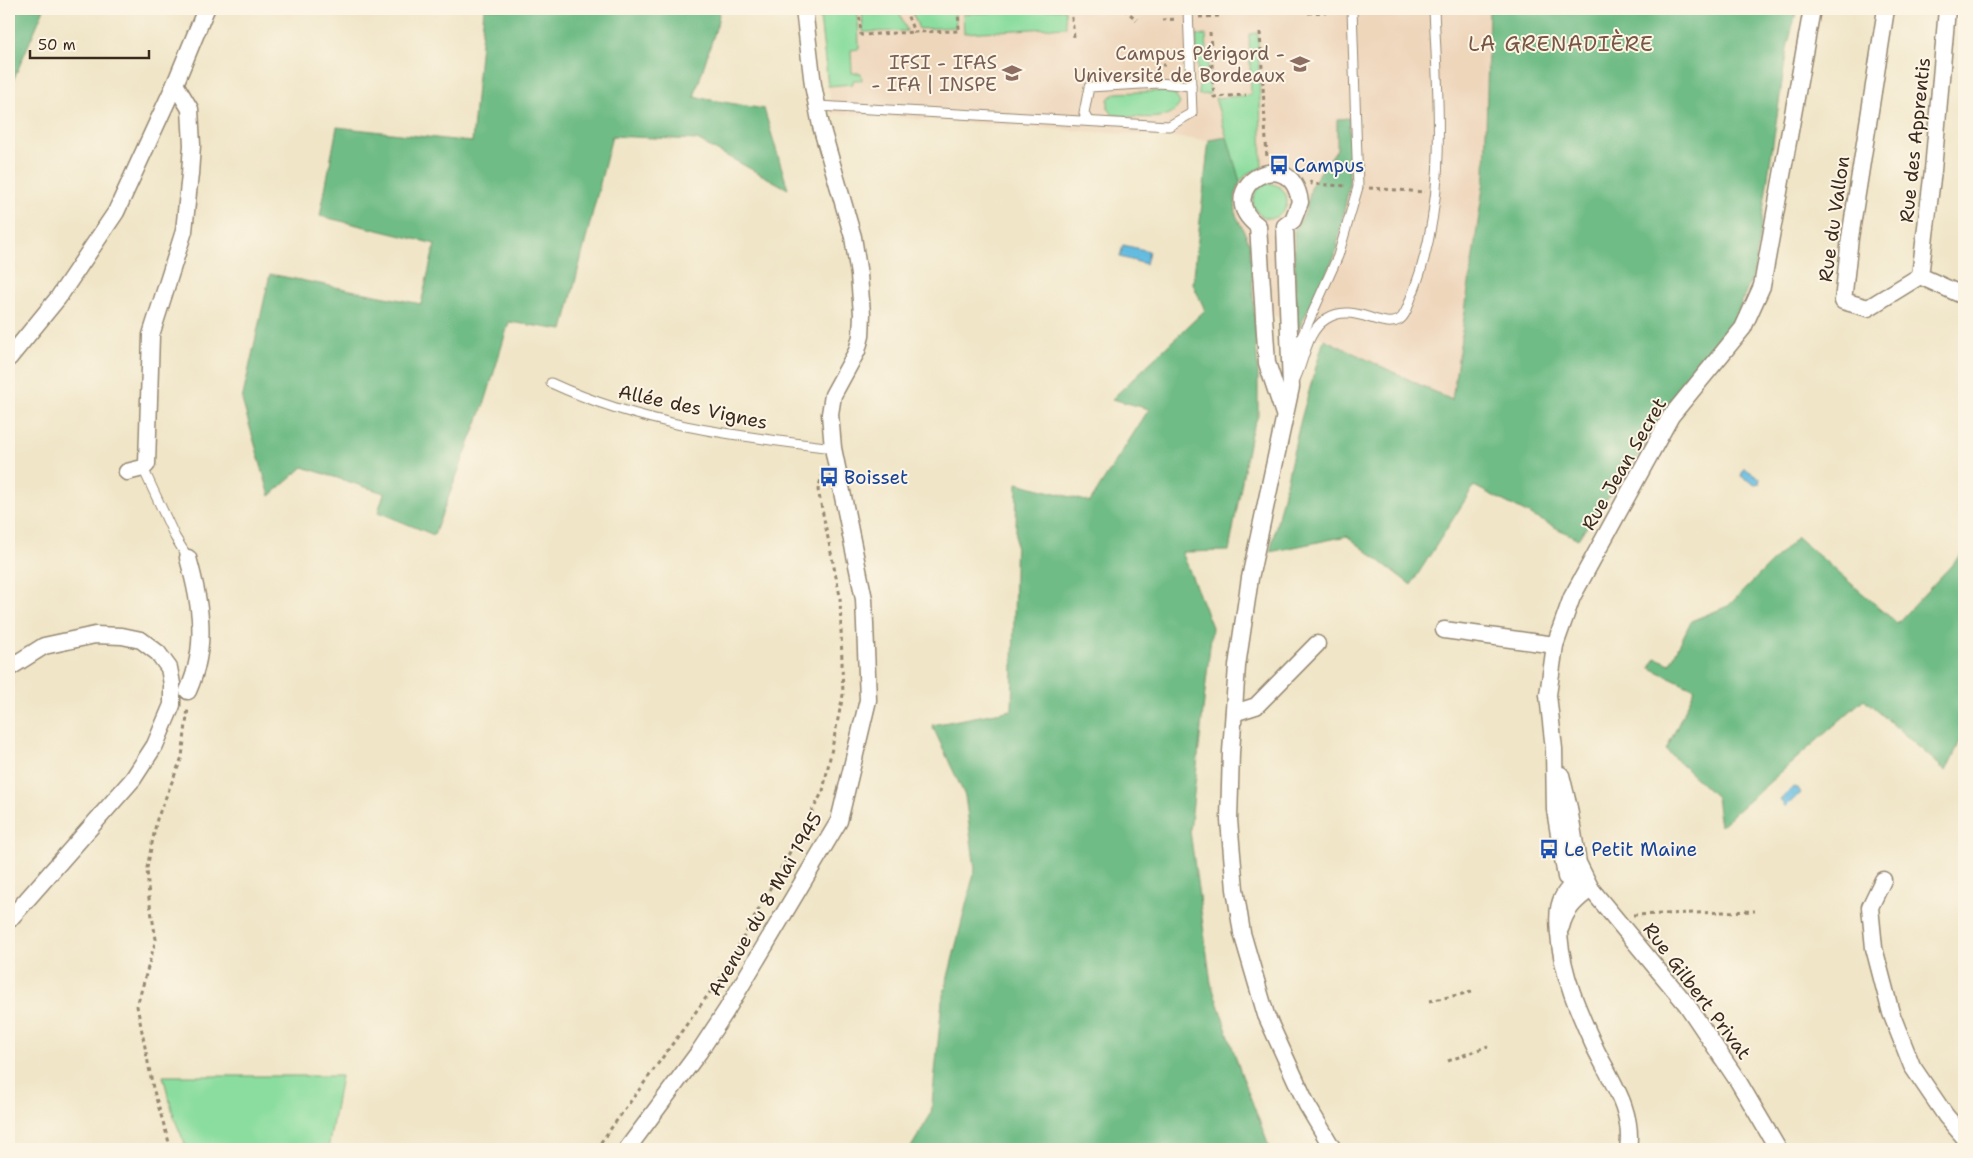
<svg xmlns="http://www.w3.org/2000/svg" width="1973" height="1158" viewBox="0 0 1973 1158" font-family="'Shantell Sans',sans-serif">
  <rect width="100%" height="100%" fill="#fcf5e5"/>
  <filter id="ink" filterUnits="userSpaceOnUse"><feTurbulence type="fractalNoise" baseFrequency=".02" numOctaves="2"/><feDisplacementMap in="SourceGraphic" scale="10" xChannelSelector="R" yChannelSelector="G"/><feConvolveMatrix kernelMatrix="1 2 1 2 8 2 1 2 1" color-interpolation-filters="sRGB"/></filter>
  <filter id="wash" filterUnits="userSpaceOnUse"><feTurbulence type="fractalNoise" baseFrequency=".0096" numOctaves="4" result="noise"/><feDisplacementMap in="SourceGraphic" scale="20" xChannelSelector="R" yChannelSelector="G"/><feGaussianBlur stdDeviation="1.12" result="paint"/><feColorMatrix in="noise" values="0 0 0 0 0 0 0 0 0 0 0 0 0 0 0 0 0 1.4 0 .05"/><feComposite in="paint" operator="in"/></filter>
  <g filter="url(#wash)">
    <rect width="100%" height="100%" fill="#f0e5c7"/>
    <!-- built -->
    <polygon fill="#eed6bb" points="819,9 1489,9 1485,174 1452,400 1236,297 1193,284 1209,140 832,113"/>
    <!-- green -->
    <g fill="#8bdd9f" stroke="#63845e">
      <polygon points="819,9 858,9 859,49 851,50 852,73 861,73 862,80 853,80 853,84 828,86"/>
      <polygon points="862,9 898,9 907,31 863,32"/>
      <polygon points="911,9 955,9 956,27 919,29"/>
      <polygon points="1065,9 1066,27 964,33 963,14"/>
      <polygon points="1258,33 1262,167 1247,174 1240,182 1215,98 1251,95 1249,34"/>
      <polygon points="1206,35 1210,94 1199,95 1196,36"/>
      <path d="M 1167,91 L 1174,93 L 1180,103 C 1171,125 1133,116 1113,115 L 1108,108 L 1108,99 L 1116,93 Z"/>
      <circle cx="1270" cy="201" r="17"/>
      <polygon points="163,1076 341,1076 328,1149 187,1149 175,1120"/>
    </g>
    <!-- forest -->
    <g fill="#70bc86" stroke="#567352">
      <polygon points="9,9 44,9 9,90"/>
      <polygon points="484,9 720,9 717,25 694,97 764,109 788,189 697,140 612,136 563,330 509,322 486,399 434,535 378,512 384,493 303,467 270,496 242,400 270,274 421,304 435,244 320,216 337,127 472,142"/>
      <polygon points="1489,9 1797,9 1787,48 1754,272 1732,327 1578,539 1474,486 1411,585 1347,536 1270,552 1301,419 1324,339 1452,400 1485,174"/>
      <polygon points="1349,118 1349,186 1335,256 1296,334 1294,231 1305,213 1312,184 1337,149 1337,119"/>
      <polygon points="1227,137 1240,182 1235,197 1236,215 1250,244 1258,374 1258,416 1251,433 1229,551 1182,552 1212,627 1190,831 1211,983 1240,1070 1270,1149 910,1149 931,1114 942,1001 975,869 965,796 932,725 1012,710 1017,483 1090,502 1149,409 1112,399 1205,310 1193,284 1209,140"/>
      <polygon points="1797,537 1897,623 1964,552 1964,733 1946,771 1864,699 1720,826 1716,797 1666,750 1695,689 1650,668 1656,658 1670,664 1691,621 1728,606"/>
    </g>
    <!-- water -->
    <g fill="#62bbe0" stroke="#4e727f">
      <polygon points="1123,245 1149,251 1146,264 1120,257"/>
      <polygon points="1744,468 1760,478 1759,484 1755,485 1741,476"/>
      <polygon points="1793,787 1797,788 1800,793 1786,807 1780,800"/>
    </g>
  </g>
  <g filter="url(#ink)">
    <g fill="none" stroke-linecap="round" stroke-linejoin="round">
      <defs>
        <g id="lane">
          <polyline points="818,106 1169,126 1192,113 1188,9"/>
          <polyline points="1088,121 1084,113 1089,87 1159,83 1191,86"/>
          <polyline points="1295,360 1299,343 1338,256 1358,187 1352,9"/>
          <path d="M 551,383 C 642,425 735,436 833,448"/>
          <path d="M 1292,385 C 1305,364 1304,333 1326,319 C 1353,301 1381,330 1399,320 C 1407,315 1409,301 1413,293 C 1448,202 1438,105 1434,9"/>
          <polyline points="143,468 175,537 188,558"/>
        </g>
        <g id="street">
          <polyline points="1886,9 1850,238 1843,301 1868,308 1920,276"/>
          <polyline points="1920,276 1933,170 1947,9"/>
          <polyline points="1920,276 1964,296"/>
          <polyline points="9,358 58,298 116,212 175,84 206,9"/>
          <path d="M 1284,414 L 1267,363 L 1258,226 C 1209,189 1291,140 1300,202 L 1293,220 L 1285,226 L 1291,387 L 1250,578 L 1237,666 L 1231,752 L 1229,820 L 1235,889 L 1242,933 L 1266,1015 L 1307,1105 L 1333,1149"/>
          <polyline points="127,472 143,468 147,464 151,335 184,231 190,174 192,145 190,109 175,84"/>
          <path d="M 188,558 C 201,604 208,646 188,691"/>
          <polyline points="1444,630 1555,645"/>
          <polyline points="9,668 44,646 95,635 122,636 141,640 158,653 169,668 172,684 172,705 155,745 133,779 9,920"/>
          <polyline points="1234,713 1256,706 1317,644"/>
          <polyline points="1561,775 1569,808 1578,863 1591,889 1687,1005 1738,1081 1778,1149"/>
          <polyline points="1883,880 1870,907 1874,948 1891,1013 1912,1066 1946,1116 1964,1137"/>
          <path d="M 1574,883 C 1557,898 1557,913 1559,934 C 1562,975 1579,1013 1596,1050 C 1612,1082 1634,1112 1628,1149"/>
          <polyline points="1591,889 1566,877 1555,810 1554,749 1548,695 1555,645 1572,597 1671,416 1743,328 1762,286 1812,9"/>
          <path d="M 1561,927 C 1565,910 1576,899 1591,889"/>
          <polyline points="627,1149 699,1052 726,1011 839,821 868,700 864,599 833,448 830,414 833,395 857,351 861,336 862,314 859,275 853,237 821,126 813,85 804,9"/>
        </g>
      </defs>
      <!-- lane casing -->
      <use href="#lane" stroke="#968872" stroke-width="11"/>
      <!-- street casing -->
      <use href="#street" stroke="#968872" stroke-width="19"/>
      <!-- path -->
      <g stroke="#968872" stroke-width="3" stroke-dasharray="4 4" stroke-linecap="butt">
        <polyline points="859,9 861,35 914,32"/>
        <polyline points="905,9 914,32 959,31 958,9"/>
        <polyline points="1071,9 1074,37"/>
        <polyline points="1124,9 1137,20"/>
        <polyline points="1308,13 1341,11"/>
        <polyline points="1199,17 1221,16"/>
        <polyline points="1162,20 1178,19"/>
        <polyline points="1210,32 1214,97 1246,95"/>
        <polyline points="1260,32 1267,159"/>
        <polyline points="1162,65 1165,65"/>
        <polyline points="1310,181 1312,184 1347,186"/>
        <polyline points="1369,188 1425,192"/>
        <polyline points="1633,915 1755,911"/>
        <polyline points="1429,1001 1472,992"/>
        <polyline points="1448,1061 1488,1046"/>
        <polyline points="171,1149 153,1088 137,1006 156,939 149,899 147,868 157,819 182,757 188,708"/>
        <polyline points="596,1149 724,973 823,791 843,695 840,596 818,490 822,475"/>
      </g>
      <!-- lane -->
      <use href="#lane" stroke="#fff" stroke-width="9"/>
      <!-- street -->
      <use href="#street" stroke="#fff" stroke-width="16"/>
    </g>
  </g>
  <!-- icons -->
  <defs>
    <symbol id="university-bare" viewBox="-9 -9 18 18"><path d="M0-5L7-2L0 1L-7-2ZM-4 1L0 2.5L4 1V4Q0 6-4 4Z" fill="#8d6e63" stroke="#fcf5e5" stroke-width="2.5" paint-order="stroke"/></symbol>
    <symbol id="bus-bare" viewBox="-9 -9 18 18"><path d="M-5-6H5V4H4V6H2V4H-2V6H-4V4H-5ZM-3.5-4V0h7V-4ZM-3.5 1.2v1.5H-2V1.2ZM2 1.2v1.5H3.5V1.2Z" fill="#1a4fb4" stroke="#fcf5e5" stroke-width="2.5" paint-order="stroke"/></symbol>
  </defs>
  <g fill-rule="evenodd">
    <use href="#university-bare" x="1286" y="50" width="28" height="28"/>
    <use href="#university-bare" x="998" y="59" width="28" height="28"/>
    <use href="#bus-bare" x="1265" y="151" width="28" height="28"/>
    <use href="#bus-bare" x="815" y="463" width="28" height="28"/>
    <use href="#bus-bare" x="1535" y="835" width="28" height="28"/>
  </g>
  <g text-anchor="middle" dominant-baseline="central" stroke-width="4" stroke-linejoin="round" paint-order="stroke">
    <!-- education labels -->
    <g font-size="19" fill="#785e54" stroke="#fcf5e5" text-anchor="end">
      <text x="1285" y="53">Campus Périgord -<tspan x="1285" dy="22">Université de Bordeaux</tspan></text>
      <text x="997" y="62">IFSI - IFAS<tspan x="997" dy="22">- IFA | INSPE</tspan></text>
    </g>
    <!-- street labels -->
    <g font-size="19" fill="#3b2a1e" stroke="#fcf5e5">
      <text transform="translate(1915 140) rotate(-84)">Rue des Apprentis</text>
      <text transform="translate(1834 219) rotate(-82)">Rue du Vallon</text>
      <text transform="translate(693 407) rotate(12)">Allée des Vignes</text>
      <text transform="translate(1624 464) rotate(-60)">Rue Jean Secret</text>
      <text transform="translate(765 904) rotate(-60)">Avenue du 8 Mai 1945</text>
      <text transform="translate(1697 991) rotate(53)">Rue Gilbert Privat</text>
    </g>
    <!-- transit labels -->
    <g font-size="19" fill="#164399" stroke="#fcf5e5" text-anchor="start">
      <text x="1294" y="165">Campus</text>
      <text x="844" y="477">Boisset</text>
      <text x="1564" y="849">Le Petit Maine</text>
    </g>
    <!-- quarter labels -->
    <g font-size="21" letter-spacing="1" fill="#785643" stroke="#fcf5e5">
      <text x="1561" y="44">LA GRENADIÈRE</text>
    </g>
  </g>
  <!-- margin -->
  <rect width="1973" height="1158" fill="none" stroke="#fcf5e5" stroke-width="30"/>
  <!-- scale -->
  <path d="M30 50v8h119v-8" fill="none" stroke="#3b2a1e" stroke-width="2.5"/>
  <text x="38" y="50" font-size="15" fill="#3b2a1e" stroke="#fcf5e5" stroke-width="4" paint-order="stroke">50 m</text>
</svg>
